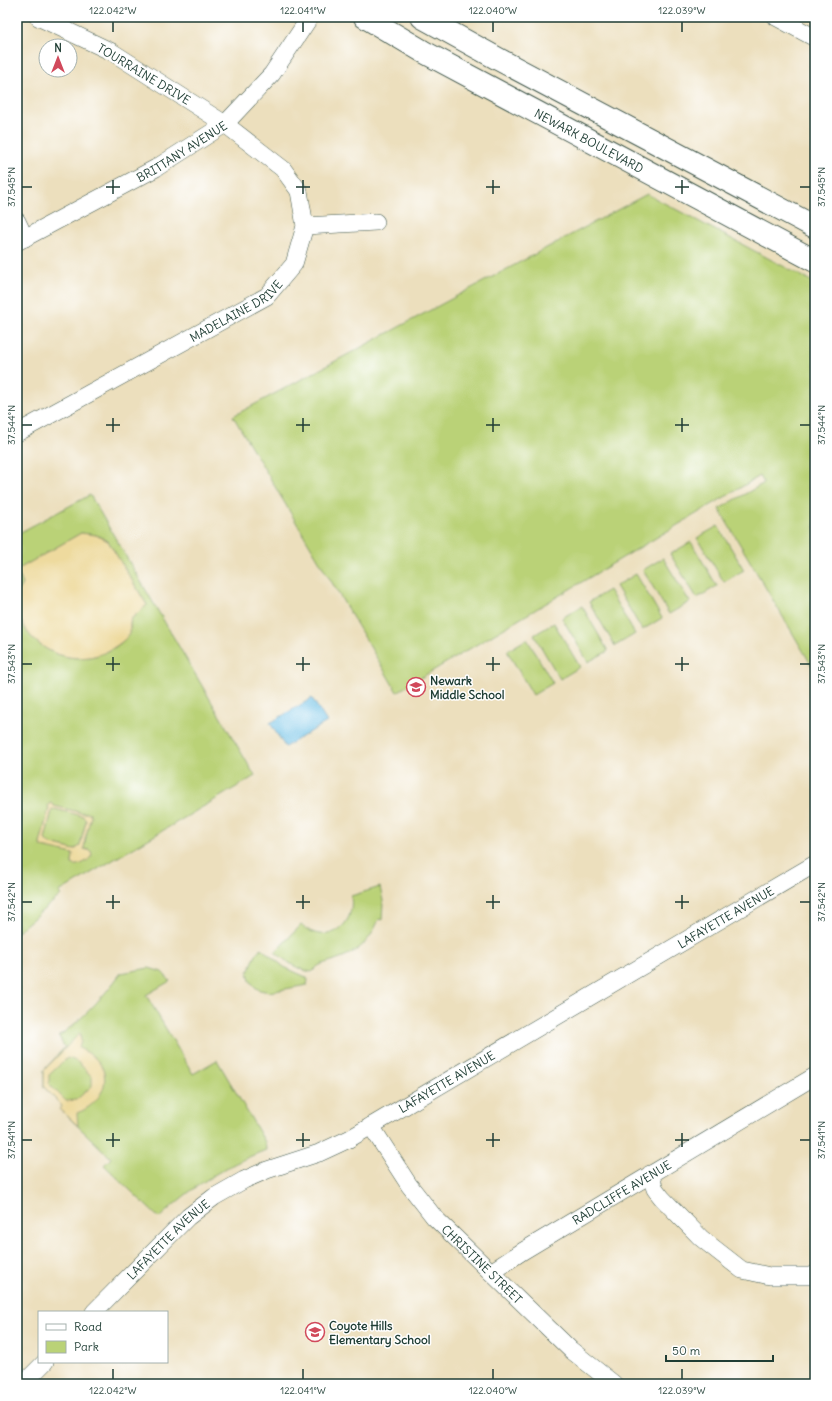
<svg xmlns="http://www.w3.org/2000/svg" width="832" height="1401" viewBox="0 0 832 1401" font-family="Delius,sans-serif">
  <rect width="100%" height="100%" fill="#fff"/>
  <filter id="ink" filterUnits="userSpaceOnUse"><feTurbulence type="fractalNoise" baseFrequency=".025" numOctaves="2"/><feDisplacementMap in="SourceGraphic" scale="8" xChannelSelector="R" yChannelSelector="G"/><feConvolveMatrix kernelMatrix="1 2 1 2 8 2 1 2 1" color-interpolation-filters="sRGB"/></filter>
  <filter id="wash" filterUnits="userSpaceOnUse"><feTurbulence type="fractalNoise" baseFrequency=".012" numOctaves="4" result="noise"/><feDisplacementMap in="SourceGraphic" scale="16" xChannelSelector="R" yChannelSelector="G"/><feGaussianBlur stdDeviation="0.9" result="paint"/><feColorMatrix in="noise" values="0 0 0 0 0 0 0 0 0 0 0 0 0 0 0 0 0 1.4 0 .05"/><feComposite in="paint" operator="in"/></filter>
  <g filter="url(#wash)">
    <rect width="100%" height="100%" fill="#ecdfbd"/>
    <!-- green -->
    <g fill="#bad277" stroke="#6c8856" fill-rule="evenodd">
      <polygon points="647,194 815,283 815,671 719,509 764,483 760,476 397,692 233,416"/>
      <path d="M 90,495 L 255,776 L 59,892 L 61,895 L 17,932 L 17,610 C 26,646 66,667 101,654 C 109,651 119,646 125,639 C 126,637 130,631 130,628 C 131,624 129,623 131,619 L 147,605 L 108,541 L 96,535 L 81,533 L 17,570 L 17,534 ZM 51,803 L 53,806 L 82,813 L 90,813 L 84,849 L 89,850 L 72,864 L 73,854 L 43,846 L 40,844 L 49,808 L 48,805 Z"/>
      <polygon points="718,526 744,570 724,582 697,538"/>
      <polygon points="691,542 717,586 697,598 670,554"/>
      <polygon points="663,558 690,602 669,614 643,570"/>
      <polygon points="17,572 23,584 17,595"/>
      <polygon points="636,574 662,618 642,630 616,586"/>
      <polygon points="609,590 635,634 615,646 589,602"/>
      <polygon points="582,606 608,651 588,662 562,618"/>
      <polygon points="554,623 580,667 560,679 534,635"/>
      <polygon points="527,639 553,683 533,695 507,651"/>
      <polygon points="55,809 84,816 86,821 80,846 74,850 48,843 45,839 52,810"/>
      <path d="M 380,887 L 383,901 L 382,920 L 379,919 C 367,949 352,955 322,964 L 318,966 L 312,972 C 297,970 286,961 275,952 L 301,925 C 326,947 356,927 351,896 Z"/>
      <polygon points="261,948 284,967 306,977 308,980 307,985 269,992 260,990 256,988 250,981 248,972 256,955"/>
      <path d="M 149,968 L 162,972 L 170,981 L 146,995 L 193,1074 L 217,1060 L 265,1142 L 266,1150 C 222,1167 193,1186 159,1218 L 104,1165 L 111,1158 L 60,1109 L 62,1106 L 44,1087 L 44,1070 L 65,1047 L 62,1043 L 59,1036 C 83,1019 103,997 121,973 Z"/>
    </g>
    <!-- sand -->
    <g fill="#eeda9e" stroke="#868c69" fill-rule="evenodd">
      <path d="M 81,533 L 96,535 L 108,541 L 147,605 L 131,619 C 129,624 131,629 129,634 C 125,641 116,646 110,650 C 77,668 35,654 20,619 C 17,612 15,602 17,595 C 18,591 22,587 23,584 L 17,570 Z"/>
      <path d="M 51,803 L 54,806 L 82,813 L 90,813 L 91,816 L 85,839 L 84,849 L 91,851 L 92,855 C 89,861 80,866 73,865 L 72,864 L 73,854 L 42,847 L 40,844 L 49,808 L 48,805 ZM 55,809 L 83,816 L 86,821 L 80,846 L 74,850 L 48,843 L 45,839 L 52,810 Z"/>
      <path d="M 80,1033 L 81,1041 L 79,1048 C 84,1051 90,1053 95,1058 C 116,1078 100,1105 77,1113 L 78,1126 L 60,1109 L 62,1106 L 44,1087 L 44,1070 ZM 67,1058 C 78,1059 85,1070 92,1077 L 92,1086 L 76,1100 L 66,1101 L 49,1084 L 49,1075 Z"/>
    </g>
    <!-- water -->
    <polygon fill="#67bee4" stroke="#437e8c" points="312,698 327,722 285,747 270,723"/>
  </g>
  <g filter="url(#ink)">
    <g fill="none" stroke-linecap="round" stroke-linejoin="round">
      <defs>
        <g id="minor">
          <polyline points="776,17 815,38"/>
          <polyline points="17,221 25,238"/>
          <polyline points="305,226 376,222"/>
          <path id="s1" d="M 17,242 L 156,168 L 225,124 L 272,74 L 310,17"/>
          <path id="s2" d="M 17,433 L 267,296 L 294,264 L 305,226 L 299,191 L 283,169 L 225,124 L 112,52 L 38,17"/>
          <path id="s3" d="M 371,1126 L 409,1185 L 434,1217 L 571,1350 L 614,1384"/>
          <polyline points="650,1174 655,1189 662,1198 701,1238 742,1270 770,1276 812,1276 815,1274"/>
          <path id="s4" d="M 491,1272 L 523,1251 L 815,1076"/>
          <path id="s5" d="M 94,1312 L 188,1217 L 214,1197 L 244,1180 L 267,1170 L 319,1153 L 349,1139 L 815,864"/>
          <polyline points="23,1384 45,1362"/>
        </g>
        <g id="major">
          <path id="s6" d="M 365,17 L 424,52 L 815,261"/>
          <polyline points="422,17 500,60 815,227"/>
        </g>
      </defs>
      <!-- minor casing -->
      <use href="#minor" stroke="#3e5549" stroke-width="18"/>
      <!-- major casing -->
      <use href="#major" stroke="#3e5549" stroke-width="24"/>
      <!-- minor -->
      <use href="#minor" stroke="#fff" stroke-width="17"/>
      <!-- major -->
      <use href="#major" stroke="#fff" stroke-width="22"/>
    </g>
  </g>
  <!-- ticks -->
  <path fill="none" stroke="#1f3d34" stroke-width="1.5" d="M 113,22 L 113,32M 303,22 L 303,32M 493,22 L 493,32M 682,22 L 682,32M 113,180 L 113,194M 303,180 L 303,194M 493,180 L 493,194M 682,180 L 682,194M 22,187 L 32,187M 106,187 L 120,187M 296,187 L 310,187M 486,187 L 500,187M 675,187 L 689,187M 800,187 L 810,187M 113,418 L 113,432M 303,418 L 303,432M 493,418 L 493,432M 682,418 L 682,432M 22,425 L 32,425M 106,425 L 120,425M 296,425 L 310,425M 486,425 L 500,425M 675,425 L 689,425M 800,425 L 810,425M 113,657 L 113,671M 303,657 L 303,671M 493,657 L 493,671M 682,657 L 682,671M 22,664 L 32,664M 106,664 L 120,664M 296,664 L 310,664M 486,664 L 500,664M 675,664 L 689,664M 800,664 L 810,664M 113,895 L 113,909M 303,895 L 303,909M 493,895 L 493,909M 682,895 L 682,909M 22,902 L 32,902M 106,902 L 120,902M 296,902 L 310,902M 486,902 L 500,902M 675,902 L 689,902M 800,902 L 810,902M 113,1133 L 113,1147M 303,1133 L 303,1147M 493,1133 L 493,1147M 682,1133 L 682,1147M 22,1140 L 32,1140M 106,1140 L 120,1140M 296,1140 L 310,1140M 486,1140 L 500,1140M 675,1140 L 689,1140M 800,1140 L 810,1140M 113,1369 L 113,1379M 303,1369 L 303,1379M 493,1369 L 493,1379M 682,1369 L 682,1379"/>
  <!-- icons -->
  <defs>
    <symbol id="school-ring" viewBox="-11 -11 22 22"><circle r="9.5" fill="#fff" stroke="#d1495b" stroke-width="1.5"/><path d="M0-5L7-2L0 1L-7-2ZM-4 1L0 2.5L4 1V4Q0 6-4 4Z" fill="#d1495b"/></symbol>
  </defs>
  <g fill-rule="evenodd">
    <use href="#school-ring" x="405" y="676" width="22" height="22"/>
    <use href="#school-ring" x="304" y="1321" width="22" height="22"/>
  </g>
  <g text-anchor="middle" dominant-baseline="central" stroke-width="3" stroke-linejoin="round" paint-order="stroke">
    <!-- street labels -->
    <g font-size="12" fill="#1f3d34" stroke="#fff">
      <text transform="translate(144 74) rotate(31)">TOURRAINE DRIVE</text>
      <text stroke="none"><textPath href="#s6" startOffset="256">NEWARK BOULEVARD</textPath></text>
      <text stroke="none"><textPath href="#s1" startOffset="188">BRITTANY AVENUE</textPath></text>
      <text stroke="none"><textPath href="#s2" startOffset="251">MADELAINE DRIVE</textPath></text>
      <text stroke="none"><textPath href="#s5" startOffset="751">LAFAYETTE AVENUE</textPath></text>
      <text stroke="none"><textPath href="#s5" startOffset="427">LAFAYETTE AVENUE</textPath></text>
      <text stroke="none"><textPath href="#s4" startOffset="153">RADCLIFFE AVENUE</textPath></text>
      <text stroke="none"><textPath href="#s5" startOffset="104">LAFAYETTE AVENUE</textPath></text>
      <text stroke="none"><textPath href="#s3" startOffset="178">CHRISTINE STREET</textPath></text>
    </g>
    <!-- poi labels -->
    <g font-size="12" font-weight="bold" fill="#1f3d34" stroke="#fff" text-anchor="start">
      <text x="430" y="680">Newark<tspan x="430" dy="14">Middle School</tspan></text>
      <text x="329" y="1325">Coyote Hills<tspan x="329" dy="14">Elementary School</tspan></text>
    </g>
  </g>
  <!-- margin -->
  <rect width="832" height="1401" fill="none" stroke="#fff" stroke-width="44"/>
  <!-- legend -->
  <rect x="38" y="1311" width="130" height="52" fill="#ffffff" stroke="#a5b1ae"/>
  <rect x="46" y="1324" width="20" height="6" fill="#ffffff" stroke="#a5b1ae"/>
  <text x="74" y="1331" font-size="12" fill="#1f3d34">Road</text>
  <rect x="46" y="1341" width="20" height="12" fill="#bad277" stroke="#a5b1ae"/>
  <text x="74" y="1351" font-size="12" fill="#1f3d34">Park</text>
  <!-- north arrow -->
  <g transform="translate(58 58)"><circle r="19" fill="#ffffff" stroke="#a5b1ae"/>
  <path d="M0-3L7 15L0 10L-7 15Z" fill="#d1495b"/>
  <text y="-6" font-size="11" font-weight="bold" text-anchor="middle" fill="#1f3d34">N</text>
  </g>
  <!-- scale -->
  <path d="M666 1355v6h107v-6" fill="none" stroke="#1f3d34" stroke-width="2"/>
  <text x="672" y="1355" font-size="12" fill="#1f3d34" stroke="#ffffff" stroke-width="3" paint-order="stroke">50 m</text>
  <rect x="22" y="22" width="788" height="1357" fill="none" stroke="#1f3d34" stroke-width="1.5"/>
  <g font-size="10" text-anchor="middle" fill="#1f3d34">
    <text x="113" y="14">122.042°W</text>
    <text x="303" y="14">122.041°W</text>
    <text x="493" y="14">122.040°W</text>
    <text x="682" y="14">122.039°W</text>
    <text transform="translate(11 187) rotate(-90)" y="4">37.545°N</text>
    <text transform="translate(821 187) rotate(-90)" y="4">37.545°N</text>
    <text transform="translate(11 425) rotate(-90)" y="4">37.544°N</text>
    <text transform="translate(821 425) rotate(-90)" y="4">37.544°N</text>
    <text transform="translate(11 664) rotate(-90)" y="4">37.543°N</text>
    <text transform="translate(821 664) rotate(-90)" y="4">37.543°N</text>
    <text transform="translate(11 902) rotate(-90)" y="4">37.542°N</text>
    <text transform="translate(821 902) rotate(-90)" y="4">37.542°N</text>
    <text transform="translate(11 1140) rotate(-90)" y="4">37.541°N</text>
    <text transform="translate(821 1140) rotate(-90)" y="4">37.541°N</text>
    <text x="113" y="1394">122.042°W</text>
    <text x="303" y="1394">122.041°W</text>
    <text x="493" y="1394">122.040°W</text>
    <text x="682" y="1394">122.039°W</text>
  </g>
</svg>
